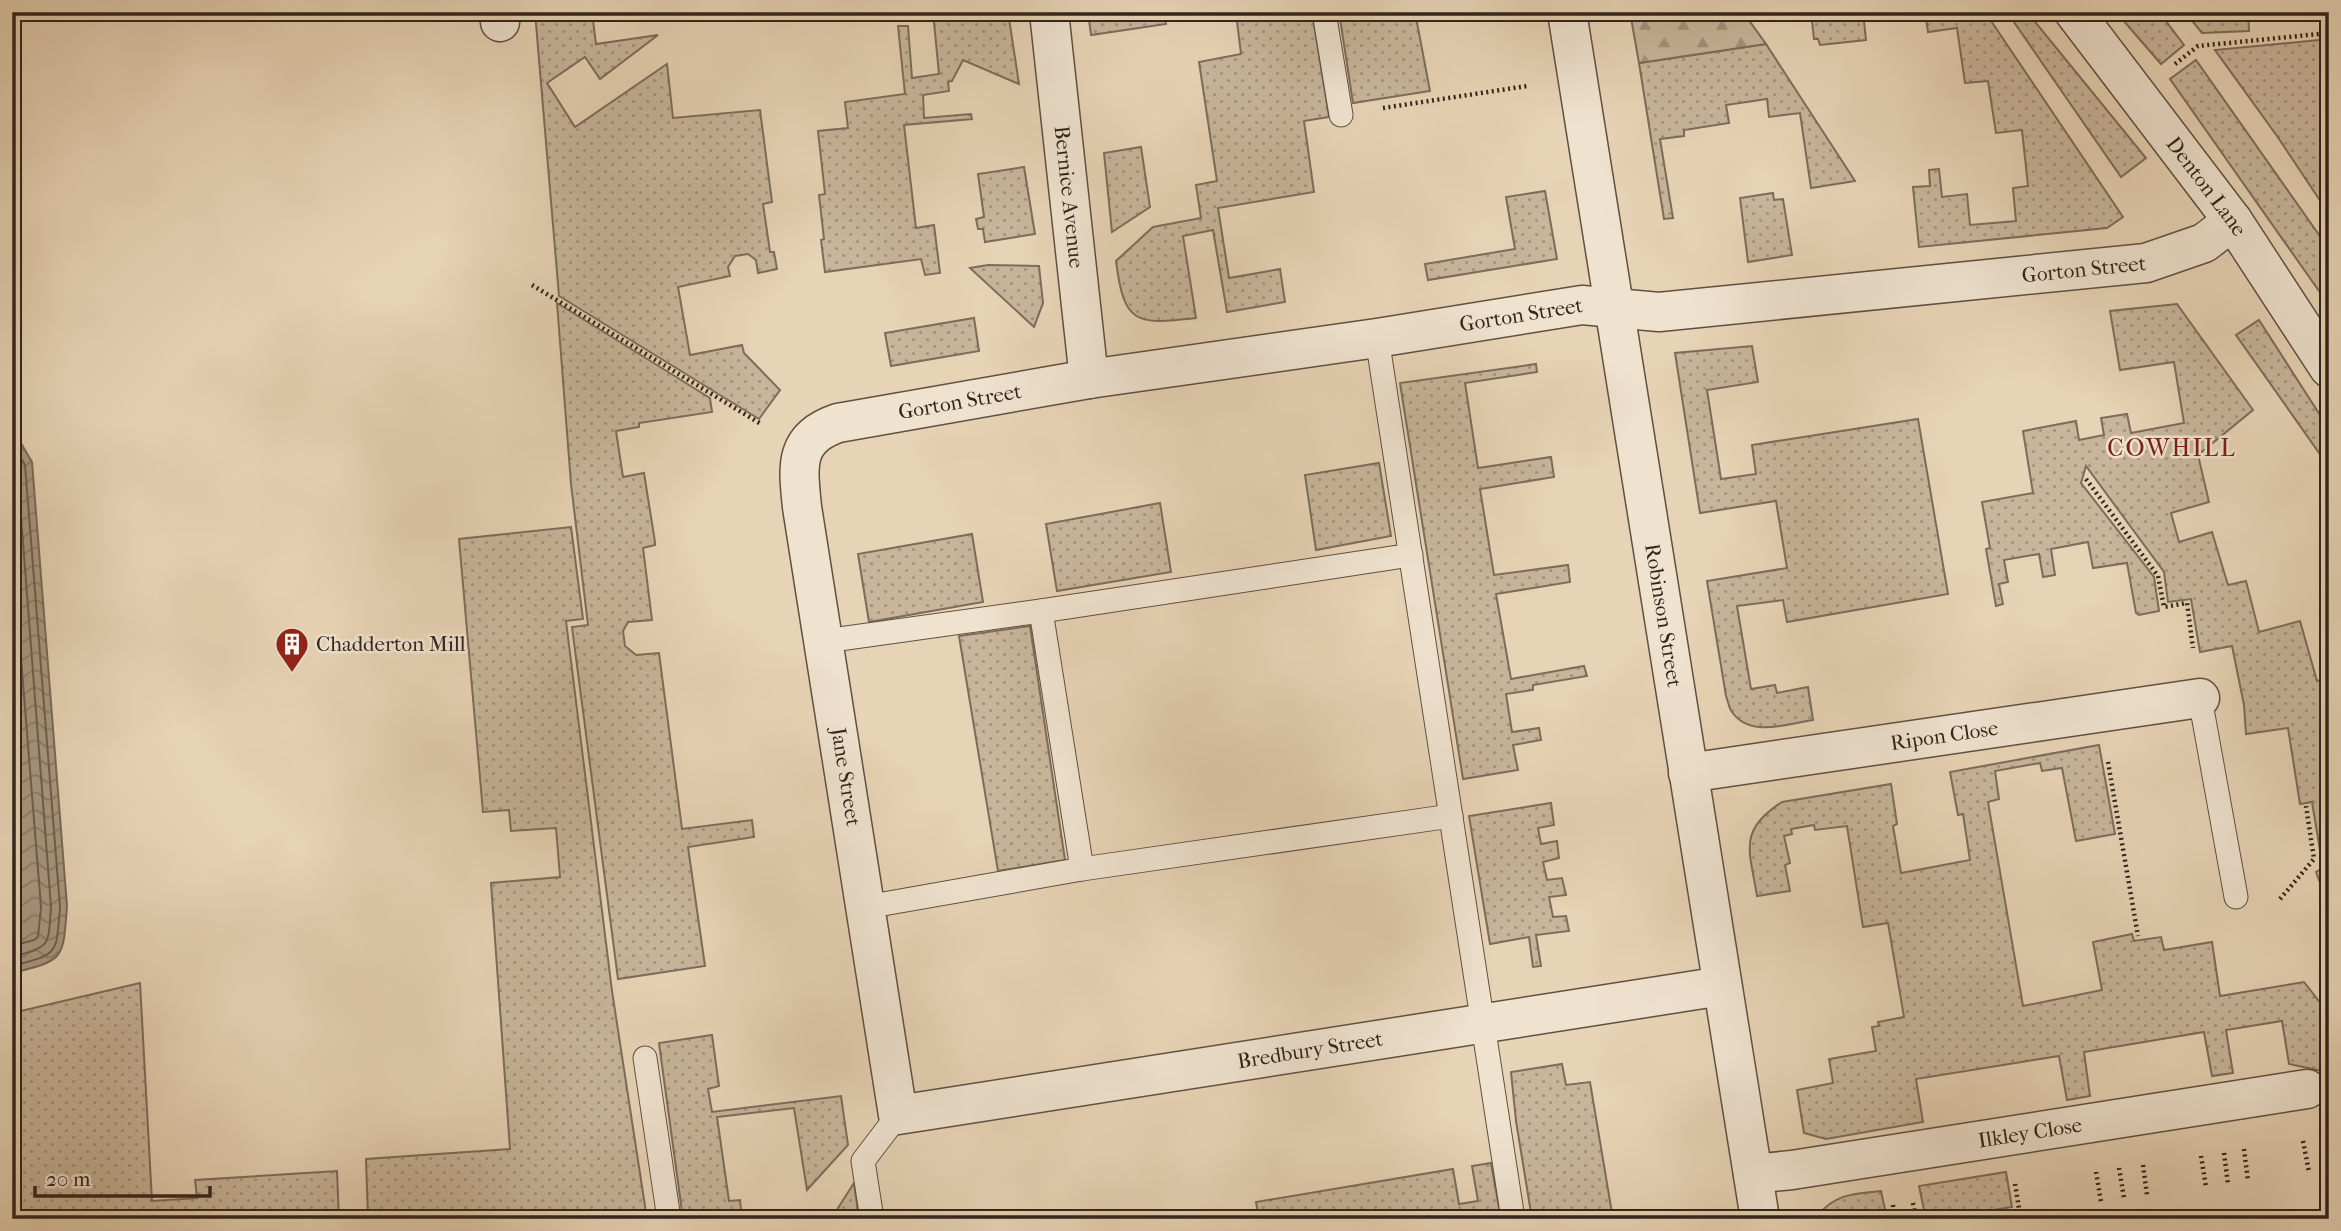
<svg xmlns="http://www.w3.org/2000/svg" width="2341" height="1231" viewBox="0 0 2341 1231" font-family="'IM FELL French Canon',serif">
  <defs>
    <pattern id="grass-dots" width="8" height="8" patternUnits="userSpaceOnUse" patternTransform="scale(1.75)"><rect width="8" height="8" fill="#c8b59b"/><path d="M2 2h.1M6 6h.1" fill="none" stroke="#a3937e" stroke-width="1.8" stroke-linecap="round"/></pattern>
    <pattern id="forest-firs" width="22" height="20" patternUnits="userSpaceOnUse" patternTransform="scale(1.75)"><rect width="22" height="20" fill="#c8b59b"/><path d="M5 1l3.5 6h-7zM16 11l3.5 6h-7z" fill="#a3937e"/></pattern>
    <pattern id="water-waves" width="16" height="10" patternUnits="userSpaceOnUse" patternTransform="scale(1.75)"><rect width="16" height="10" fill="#a99881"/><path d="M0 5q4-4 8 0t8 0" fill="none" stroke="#8a7c69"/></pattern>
  </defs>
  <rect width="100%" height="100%" fill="#e7d3b5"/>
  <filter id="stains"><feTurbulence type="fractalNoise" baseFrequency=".00286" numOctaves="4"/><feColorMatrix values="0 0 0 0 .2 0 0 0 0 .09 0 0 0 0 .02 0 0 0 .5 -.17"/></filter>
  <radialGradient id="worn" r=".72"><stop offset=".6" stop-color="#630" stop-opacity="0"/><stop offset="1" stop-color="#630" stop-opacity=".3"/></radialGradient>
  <!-- grass -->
  <g fill="url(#grass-dots)" stroke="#7d6c5c" stroke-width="2">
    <polygon points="535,12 592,12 596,44 658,35 600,79 585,57 547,83 575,127 667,64 673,118 760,110 772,202 763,204 770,252 774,252 777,269 758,273 756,260 748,254 735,256 728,267 730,276 678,287 690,355 742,345 744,353 780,390 759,419 559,296"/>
    <polygon points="933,12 1008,12 1019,84 963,60 952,81 948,82 949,91 923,95 924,118 971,114 972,119 904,125 916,228 934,225 940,273 925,275 921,259 825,272 821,240 824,239 819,195 825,194 818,131 848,128 845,102 905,94 898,26 908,26 912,78 939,74"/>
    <polygon points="1088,12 1164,12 1166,24 1091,35"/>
    <path d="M 1243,12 L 1312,12 L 1329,117 L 1304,121 L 1314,192 L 1218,208 L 1229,278 L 1280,269 L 1285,302 L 1227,312 L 1213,230 L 1183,236 L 1196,318 C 1135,325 1124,324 1116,261 L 1153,227 L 1201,218 L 1196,185 L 1217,181 L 1199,62 L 1241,54 L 1236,13 Z"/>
    <polygon points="1339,12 1415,12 1430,91 1353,103"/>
    <polygon points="1811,12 1863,12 1866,40 1820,45 1818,39 1814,39"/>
    <polygon points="1925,12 1985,12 2123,217 2107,228 1919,247 1913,187 1930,186 1929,170 1939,169 1942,197 1967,194 1970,225 2016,221 2013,188 2028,186 2022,130 1996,133 1988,81 1965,83 1957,28 1928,32"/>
    <polygon points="2007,12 2027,12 2146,158 2121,177"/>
    <polygon points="2116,12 2159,12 2184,45 2161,64"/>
    <polygon points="2185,12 2248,12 2249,31 2202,33"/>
    <polygon points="2329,39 2329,214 2277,136 2215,50"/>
    <polygon points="1766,44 1855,181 1811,188 1800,113 1769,117 1767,99 1726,105 1729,123 1684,130 1684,136 1660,139 1673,218 1664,219 1639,63"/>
    <polygon points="2196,60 2329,249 2329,285 2319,291 2170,79"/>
    <polygon points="1141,147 1150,207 1112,232 1104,153"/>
    <polygon points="1024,167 1035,234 985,242 983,229 978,229 976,219 984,217 978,174"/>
    <polygon points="1545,191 1557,259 1428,280 1425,264 1515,249 1506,197"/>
    <polygon points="1773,193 1774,200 1783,199 1792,255 1748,262 1740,198"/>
    <polygon points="988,265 1039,266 1043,303 1034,327 970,268"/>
    <polygon points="557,303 710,398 712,412 639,423 639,427 616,431 623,477 644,473 655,542 655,545 643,548 652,620 628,622 623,631 625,646 636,655 659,653 682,829 752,820 754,837 688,847 705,966 618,979 572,627 588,625 571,484"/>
    <polygon points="2177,304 2253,410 2198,455 2209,502 2171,513 2179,542 2212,532 2228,585 2246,581 2259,632 2300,621 2317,681 2329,678 2329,907 2316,872 2323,868 2312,802 2300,804 2288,728 2246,734 2244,705 2232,646 2200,652 2191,599 2168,602 2164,572 2086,466 2081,483 2154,577 2159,611 2139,615 2136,613 2127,563 2093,568 2088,542 2051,549 2055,575 2043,577 2039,554 2004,560 2008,582 1999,584 2003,604 1996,606 1986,549 1990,548 1982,502 2033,493 2023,431 2076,421 2079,440 2104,435 2101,418 2127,414 2131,433 2184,423 2174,362 2120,370 2110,311"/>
    <polygon points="974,318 979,351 891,366 885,333"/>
    <polygon points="2259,320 2329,429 2329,467 2236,335"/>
    <path d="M 1752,346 L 1758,382 L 1707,390 L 1721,479 L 1756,474 L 1752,445 L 1918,419 L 1948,594 L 1787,622 L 1783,600 L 1737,606 L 1751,689 L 1775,685 L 1777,693 L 1808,687 L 1813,720 C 1787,724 1750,738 1732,712 C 1729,708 1728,701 1726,696 L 1707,581 L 1787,568 L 1776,501 L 1700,513 L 1675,353 Z"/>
    <polygon points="1536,364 1537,372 1465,383 1478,468 1551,457 1554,477 1480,489 1494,575 1568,565 1570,582 1496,594 1511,679 1584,666 1587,676 1533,685 1533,690 1506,694 1512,732 1539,728 1541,740 1513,745 1518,770 1463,779 1400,383"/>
    <polygon points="1379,463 1391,536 1316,550 1305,475"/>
    <polygon points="1160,503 1171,572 1057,591 1046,524"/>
    <polygon points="571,527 583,619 566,621 612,991 647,1219 368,1219 366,1159 510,1149 491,883 560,877 556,828 511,831 509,810 483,812 459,539"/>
    <polygon points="972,534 983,602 869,622 858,554"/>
    <polygon points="1030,626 1065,860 998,871 959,636"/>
    <path d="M 2099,745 L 2115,834 L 2076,841 L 2062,768 L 2042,771 L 2040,763 L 1995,771 L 1999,799 L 1988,802 L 2023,1006 L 2102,990 L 2093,942 L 2132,934 L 2134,941 L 2161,937 L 2164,950 L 2212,942 L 2220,996 L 2304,982 L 2329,1014 L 2329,1070 L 2322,1071 L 2289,1064 L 2282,1021 L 2226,1030 L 2233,1073 L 2212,1076 L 2204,1032 L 2084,1052 L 2090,1096 L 2067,1100 L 2059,1056 L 1916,1079 L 1923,1122 L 1826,1139 L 1804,1133 L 1797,1090 L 1833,1083 L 1829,1059 L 1876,1051 L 1872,1027 L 1879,1026 L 1878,1022 L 1904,1017 L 1888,923 L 1863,927 L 1847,826 L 1815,830 L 1814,825 L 1791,829 L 1792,834 L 1784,836 L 1790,863 L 1785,865 L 1790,891 L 1757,896 C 1750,851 1737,831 1782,802 L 1891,784 L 1897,824 L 1893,826 L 1901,873 L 1970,860 L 1963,814 L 1958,815 L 1950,772 Z"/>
    <polygon points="1551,803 1554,825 1538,828 1541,844 1557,841 1559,858 1543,862 1547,880 1562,878 1566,895 1549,897 1553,917 1566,916 1569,931 1536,935 1541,966 1533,967 1529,937 1490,944 1469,816"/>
    <polygon points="140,983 152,1201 197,1198 195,1180 337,1171 339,1219 12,1219 12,1013"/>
    <polygon points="712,1035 719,1086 708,1089 712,1112 841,1096 848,1145 807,1190 794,1108 717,1117 729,1201 740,1200 742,1219 683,1219 659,1043"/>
    <polygon points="1562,1064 1566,1085 1590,1082 1613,1219 1532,1219 1516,1121 1511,1072"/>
    <polygon points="1491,1163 1501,1219 1259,1219 1256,1202 1453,1169 1459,1204 1478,1201 1472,1166"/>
    <polygon points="2006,1172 2012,1207 1939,1219 1926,1219 1919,1186"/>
    <polygon points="854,1183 859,1219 831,1219"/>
    <path d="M 1881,1191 L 1887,1219 L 1818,1219 L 1818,1215 C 1836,1193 1855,1194 1881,1191 Z"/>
  </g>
  <!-- forest -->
  <polygon fill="url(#forest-firs)" stroke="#7d6c5c" stroke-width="2" points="1630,12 1743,12 1766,44 1639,63"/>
  <!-- water -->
  <path fill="url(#water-waves)" stroke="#796a59" stroke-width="2" d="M 12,435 L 18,438 L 32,462 L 67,906 C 63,960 65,960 12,973 Z"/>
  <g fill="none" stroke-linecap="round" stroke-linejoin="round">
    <!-- shore -->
    <g stroke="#6e5e4e" stroke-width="2">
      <path d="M 12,443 L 25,465 L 60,907 C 56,954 60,954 12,966"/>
      <path d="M 12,460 L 17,468 L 19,490 L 51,907 C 48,946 52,946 12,957"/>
      <polyline points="12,546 41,907 38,937 34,940 12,946"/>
    </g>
    <defs>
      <g id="service">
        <polyline points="1324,12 1341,115"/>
        <polyline points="1377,338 1513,1219"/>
        <polyline points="1041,611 1082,869"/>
        <polyline points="825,641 1041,611 1411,555"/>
        <polyline points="2200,698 2236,897"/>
        <polyline points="866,907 1082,869 1451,816"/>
        <polyline points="645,1058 669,1219"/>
        <polyline points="872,1219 863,1161 898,1115"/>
      </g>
      <g id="minor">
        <polyline points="499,12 500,22"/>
        <path id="s1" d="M 1049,12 L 1089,379"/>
        <path id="s2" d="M 1567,12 L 1760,1219"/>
        <path id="s3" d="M 1688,773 L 2200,698"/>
        <path id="s4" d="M 1722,986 L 898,1115 L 802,507 C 798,467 793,438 838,423 L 1089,379 L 1377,338 L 1582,305 L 1659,312 L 2146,263 L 2204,243 L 2233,221"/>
        <path id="s5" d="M 1753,1174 L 1792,1170 L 2307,1089"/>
      </g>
      <g id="tertiary">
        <path id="s6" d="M 2074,12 L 2233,221 L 2329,368"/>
      </g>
    </defs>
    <!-- service casing -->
    <use href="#service" stroke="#5f5042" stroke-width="25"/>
    <!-- minor casing -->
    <use href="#minor" stroke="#5f5042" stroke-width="41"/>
    <!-- tertiary casing -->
    <use href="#tertiary" stroke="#5f5042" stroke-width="41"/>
    <!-- path -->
    <g stroke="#32241c" stroke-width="4.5" stroke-dasharray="2 3.5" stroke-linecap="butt">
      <polyline points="2175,64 2198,46 2329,33"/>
      <polyline points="1383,108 1527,86"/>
      <polyline points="532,285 761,424"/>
      <polyline points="2086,479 2158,576 2164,607 2187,603 2193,648"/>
      <polyline points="2108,762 2138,936"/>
      <polyline points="2280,899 2314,859 2306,806"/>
      <polyline points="2324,1134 2329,1165"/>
      <polyline points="2303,1141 2309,1172"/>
      <polyline points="2244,1149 2248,1181"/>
      <polyline points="2224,1153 2228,1184"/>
      <polyline points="2201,1156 2206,1187"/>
      <polyline points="2143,1165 2147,1195"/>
      <polyline points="2119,1168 2124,1198"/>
      <polyline points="2096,1172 2101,1202"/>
      <polyline points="2015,1184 2020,1215"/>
      <polyline points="1913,1203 1916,1219"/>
      <polyline points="1893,1205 1895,1219"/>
    </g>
    <!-- service -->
    <use href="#service" stroke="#efe2cf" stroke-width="23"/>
    <!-- minor -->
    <use href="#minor" stroke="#efe2cf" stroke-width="38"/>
    <!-- tertiary -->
    <use href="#tertiary" stroke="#efe2cf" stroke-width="38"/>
  </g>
  <!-- icons -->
  <defs>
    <symbol id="building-pin" viewBox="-11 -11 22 30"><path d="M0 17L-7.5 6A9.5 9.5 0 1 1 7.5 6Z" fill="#8f2418" stroke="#efe2cf"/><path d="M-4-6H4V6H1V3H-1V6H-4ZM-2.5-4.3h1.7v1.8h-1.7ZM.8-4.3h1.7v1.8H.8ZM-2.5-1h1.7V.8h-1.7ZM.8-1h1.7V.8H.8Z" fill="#fff"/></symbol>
  </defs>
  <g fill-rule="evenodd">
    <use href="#building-pin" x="273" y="625" width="38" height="52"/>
  </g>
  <g text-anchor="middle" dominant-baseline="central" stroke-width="5" stroke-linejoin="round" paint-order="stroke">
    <!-- street labels -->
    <g font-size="21" fill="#32241c" stroke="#efe2cf">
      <text stroke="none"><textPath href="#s6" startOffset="219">Denton Lane</textPath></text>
      <text stroke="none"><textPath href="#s1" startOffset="186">Bernice Avenue</textPath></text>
      <text stroke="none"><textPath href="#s4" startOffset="2810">Gorton Street</textPath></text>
      <text stroke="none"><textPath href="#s4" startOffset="2244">Gorton Street</textPath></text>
      <text stroke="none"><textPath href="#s4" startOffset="1676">Gorton Street</textPath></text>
      <text stroke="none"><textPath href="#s2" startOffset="611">Robinson Street</textPath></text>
      <text stroke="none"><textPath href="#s3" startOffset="259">Ripon Close</textPath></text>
      <text transform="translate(846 777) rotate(81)">Jane Street</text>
      <text transform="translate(1310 1050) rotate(-9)">Bredbury Street</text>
      <text stroke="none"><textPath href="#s5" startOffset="280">Ilkley Close</textPath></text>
    </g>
    <!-- poi labels -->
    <g font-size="21" fill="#32241c" stroke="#efe2cf" text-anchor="start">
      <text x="316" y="644">Chadderton Mill</text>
    </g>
    <!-- quarter labels -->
    <g font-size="24" letter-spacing="2" fill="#7a1f14" stroke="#efe2cf">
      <text x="2172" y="448">COWHILL</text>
    </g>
  </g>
  <!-- margin -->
  <rect width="2341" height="1231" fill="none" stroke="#e7d3b5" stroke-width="42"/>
  <rect x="14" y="14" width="2313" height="1203" fill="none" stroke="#32241c" stroke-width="3.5"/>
  <rect x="21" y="21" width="2299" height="1189" fill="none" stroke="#32241c" stroke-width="2"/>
  <!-- scale -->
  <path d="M35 1186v10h175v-10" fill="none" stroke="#32241c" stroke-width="3.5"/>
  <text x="46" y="1186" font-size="21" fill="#32241c" stroke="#efe2cf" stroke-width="5" paint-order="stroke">20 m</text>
  <rect width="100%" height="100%" filter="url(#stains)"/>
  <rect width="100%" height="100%" fill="url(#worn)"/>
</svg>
